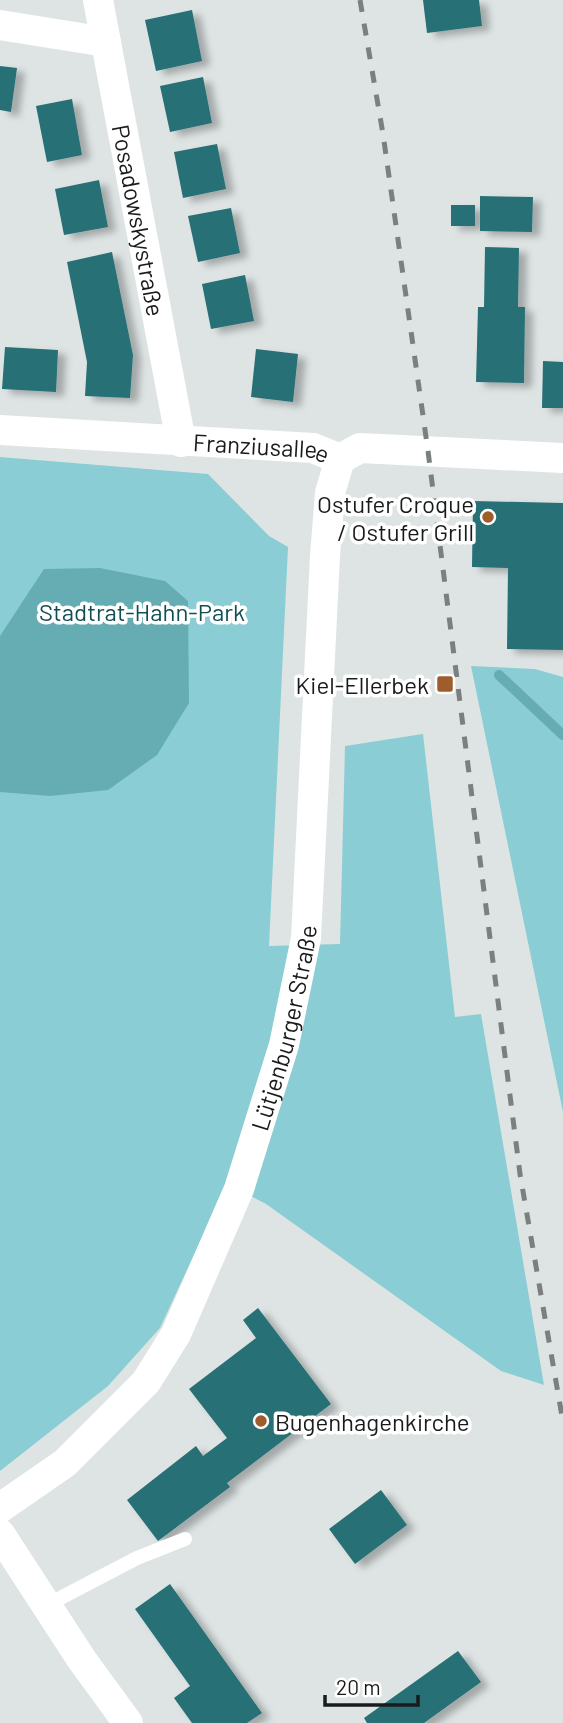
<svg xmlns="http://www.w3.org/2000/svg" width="563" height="1723" viewBox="0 0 563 1723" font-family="Barlow,sans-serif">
  <defs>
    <filter id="shadow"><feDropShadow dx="8" dy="4.5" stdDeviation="3.5" flood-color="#0004"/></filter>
  </defs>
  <rect width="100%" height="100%" fill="#dee4e4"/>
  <!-- green -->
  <g fill="#8bcdd4">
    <polygon points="0,457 208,474 269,536 288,547 269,946 340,944 345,746 423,734 455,1017 481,1014 544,1385 501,1371 266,1204 227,1184 160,1328 108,1386 0,1471"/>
    <polygon points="471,666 535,669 563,677 563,1112"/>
  </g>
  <!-- water -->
  <polygon fill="#66acb3" points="100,568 165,581 188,601 189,703 157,755 108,790 50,796 0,792 0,636 44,569"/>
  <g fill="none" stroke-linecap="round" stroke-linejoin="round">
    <!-- stream -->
    <polyline stroke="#66acb3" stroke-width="10" points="499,675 563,735"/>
  </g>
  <!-- building -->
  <g fill="#276f76" filter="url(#shadow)">
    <polygon points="423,0 479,0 482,26 427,33"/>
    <polygon points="192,10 202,61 156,71 145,20"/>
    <polygon points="0,66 17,68 11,112 0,110"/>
    <polygon points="203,77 212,123 170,132 160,86"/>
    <polygon points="72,99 82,155 47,162 36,106"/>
    <polygon points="217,144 226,189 183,198 174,152"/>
    <polygon points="99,180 108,227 64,235 55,189"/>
    <polygon points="480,196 533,197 532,232 480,231"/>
    <rect x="451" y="205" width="24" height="21"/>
    <polygon points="231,208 240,253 198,262 188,216"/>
    <polygon points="485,247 519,248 518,307 525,307 524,383 476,382 478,307 484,307"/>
    <polygon points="112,252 133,355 130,398 85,396 87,362 67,262"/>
    <polygon points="245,275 254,321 211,329 202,284"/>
    <polygon points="5,347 58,350 56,392 2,389"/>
    <polygon points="256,349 298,354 293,402 251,397"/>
    <polygon points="543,361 563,362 563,408 542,408"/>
    <polygon points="473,501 563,503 563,650 507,649 508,568 472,567"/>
    <polygon points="258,1308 331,1404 227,1483 230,1487 158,1541 127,1500 196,1446 203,1456 227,1438 189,1389 256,1338 243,1320"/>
    <polygon points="381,1490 407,1525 355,1564 329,1529"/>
    <polygon points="170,1584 262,1713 247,1723 192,1723 174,1698 190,1686 135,1609"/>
    <polygon points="458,1651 481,1682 424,1723 367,1723 364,1718"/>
  </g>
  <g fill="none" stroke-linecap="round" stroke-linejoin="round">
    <!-- lane -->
    <polyline stroke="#fff" stroke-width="14" points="47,1605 137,1558 185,1539"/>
    <!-- street -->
    <g stroke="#fff" stroke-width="30">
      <path id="s1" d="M 98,0 L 181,442"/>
      <polyline points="0,25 106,42"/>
      <path id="s2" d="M 0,430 L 313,448 L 340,459"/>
      <polyline points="340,459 360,448 563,458"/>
      <path id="s3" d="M 0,1508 L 65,1463 L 146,1382 L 176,1334 L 239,1189 L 284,1045 L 306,938 L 325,556 L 330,493 L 340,459"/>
      <polyline points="0,1534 82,1660 128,1723"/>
    </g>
    <!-- rail -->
    <polyline stroke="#7b7f7f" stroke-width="5" stroke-dasharray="12 12" stroke-linecap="butt" points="360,0 383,134 428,451 520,1174 563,1422"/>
  </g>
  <!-- markers -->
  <g fill="#9f5c2c" stroke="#fff" stroke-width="2.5">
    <circle cx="488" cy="517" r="7"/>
    <rect x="436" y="675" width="18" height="18" rx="3.5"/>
    <circle cx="261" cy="1421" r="7"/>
  </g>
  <g text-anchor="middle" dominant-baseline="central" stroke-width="7" stroke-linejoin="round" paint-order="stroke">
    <!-- street labels -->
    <g font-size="24" fill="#191b1b" stroke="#fff">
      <text stroke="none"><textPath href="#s1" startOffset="224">Posadowskystraße</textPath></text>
      <text stroke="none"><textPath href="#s2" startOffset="262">Franziusallee</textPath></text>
      <text stroke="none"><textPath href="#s3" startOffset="576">Lütjenburger Straße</textPath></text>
    </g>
    <!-- poi labels -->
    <g font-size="24" fill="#191b1b" stroke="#fff" text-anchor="end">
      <text x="474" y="503">Ostufer Croque<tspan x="474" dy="28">/ Ostufer Grill</tspan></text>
      <text x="429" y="684">Kiel-Ellerbek</text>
      <text x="275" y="1421" text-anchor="start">Bugenhagenkirche</text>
    </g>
    <!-- park labels -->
    <g font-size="24" fill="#114f55" stroke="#fff">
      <text x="142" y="611">Stadtrat-Hahn-Park</text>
    </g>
  </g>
  <!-- scale -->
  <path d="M325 1695v10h93v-10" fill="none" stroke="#191b1b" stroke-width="3.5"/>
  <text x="336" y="1695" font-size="21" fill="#191b1b" stroke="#ffffff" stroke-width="5" paint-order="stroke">20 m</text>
</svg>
